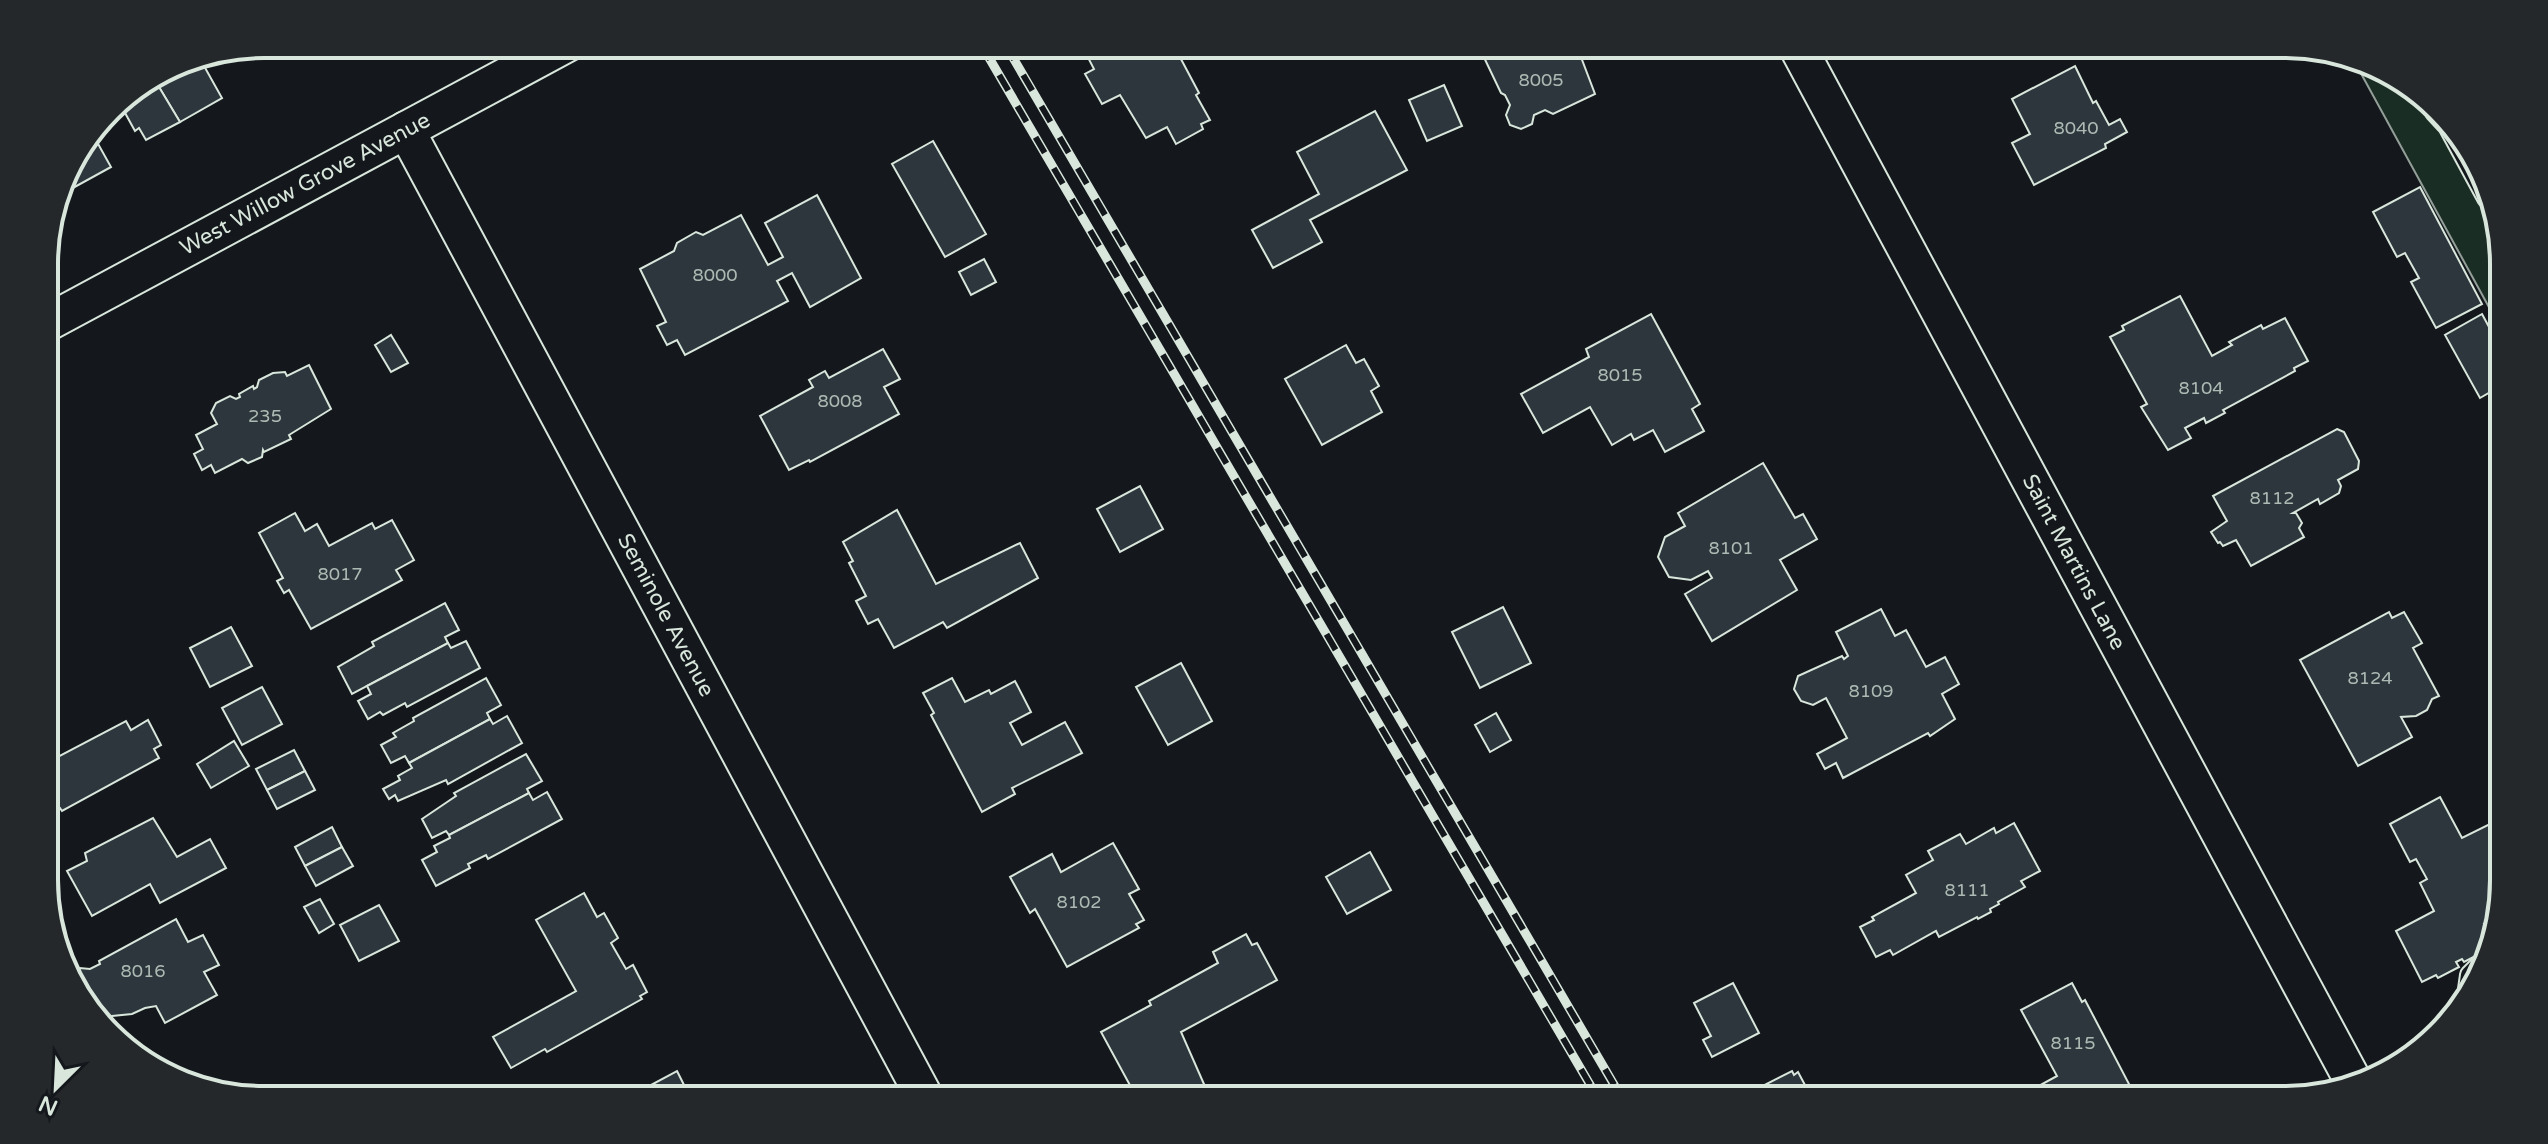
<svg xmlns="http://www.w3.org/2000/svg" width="2548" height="1144" viewBox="0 0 2548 1144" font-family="'Varela Round',sans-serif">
  <rect width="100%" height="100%" fill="#14181c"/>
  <!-- green -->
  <polygon fill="#1a2d24" stroke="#939e99" stroke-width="2" points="2352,57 2368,61 2458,130 2502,234 2502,331"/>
  <!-- building -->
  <g fill="#2c363c" stroke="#d8e6dc" stroke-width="2">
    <polygon points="1081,44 1108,44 1103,49 1108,58 1125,49 1121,44 1173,44 1199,93 1196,95 1210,120 1201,124 1203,129 1176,144 1167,127 1146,138 1120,95 1102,104 1085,74 1094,69"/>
    <polygon points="1485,44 1576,44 1595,94 1553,114 1545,110 1534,115 1532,124 1521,129 1510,125 1506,115 1510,105 1505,95 1501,93 1479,47"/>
    <polygon points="199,57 222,98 180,122 153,77 180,61"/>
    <polygon points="2075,66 2093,103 2096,101 2109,125 2120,119 2127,132 2105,144 2106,148 2034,185 2012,143 2030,134 2012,99"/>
    <polygon points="153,77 180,122 146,140 139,128 135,131 119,102 114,105 118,99"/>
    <polygon points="1444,85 1462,126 1427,141 1409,100"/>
    <polygon points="1375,111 1407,170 1310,220 1322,242 1273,268 1252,230 1319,194 1297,152"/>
    <polygon points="92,133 111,167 62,194 60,192 67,166"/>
    <polygon points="933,141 986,234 945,257 892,164"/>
    <polygon points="2420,187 2482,304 2436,328 2411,282 2419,278 2405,253 2397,257 2373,212"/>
    <polygon points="817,195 861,278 810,307 792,273 777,281 788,301 685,355 677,340 667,345 657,326 666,322 640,269 674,251 677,243 696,232 703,235 741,215 768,265 783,257 765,223"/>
    <polygon points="984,259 996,282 971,295 959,272"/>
    <polygon points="2180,296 2212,356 2232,345 2229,342 2261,325 2263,329 2285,318 2308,361 2294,368 2295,371 2223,410 2225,413 2206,423 2204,418 2185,428 2191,438 2168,450 2141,407 2147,404 2110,337 2124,330 2122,326"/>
    <polygon points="1651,314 1700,404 1692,409 1704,431 1665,452 1653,430 1634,440 1631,434 1612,445 1590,407 1543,433 1521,394 1589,357 1586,349"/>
    <polygon points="2482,314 2502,351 2503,393 2497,396 2494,390 2480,398 2445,335"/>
    <polygon points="391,335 408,363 391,372 375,345"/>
    <polygon points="1346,345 1356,363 1364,359 1379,386 1371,391 1382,412 1322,445 1285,379"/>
    <polygon points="883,349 900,379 884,387 899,414 810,462 809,460 789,470 760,416 813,387 809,380 825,371 829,378"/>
    <polygon points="309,365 331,409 289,435 291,439 264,452 263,450 262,457 248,463 242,459 215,473 211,465 202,470 194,454 203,449 196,435 217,424 211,413 216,403 230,396 236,399 240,397 239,394 253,386 254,389 257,387 259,380 273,373 285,372 287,376"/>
    <polygon points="2337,429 2344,432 2359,461 2358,469 2338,480 2341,486 2339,493 2320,504 2318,499 2293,513 2296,513 2302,523 2299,528 2304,537 2251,566 2236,540 2223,546 2220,542 2218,543 2211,532 2227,521 2213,496"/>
    <polygon points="1763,463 1795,518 1803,514 1817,539 1780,560 1797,590 1712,641 1685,594 1712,578 1708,571 1691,580 1669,577 1658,557 1665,537 1685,526 1678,513"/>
    <polygon points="1140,486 1163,529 1120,552 1097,509"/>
    <polygon points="897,510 936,584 1020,543 1038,578 947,628 943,622 894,648 878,619 868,624 856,601 866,596 849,563 853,561 843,542"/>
    <polygon points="295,513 305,531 317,524 329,546 372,523 375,529 392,520 414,560 396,570 402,580 311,629 289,590 284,593 277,581 283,578 259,533"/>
    <polygon points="445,603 459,630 445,637 448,643 352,694 338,667 374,646 372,642"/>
    <polygon points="1503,607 1531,663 1480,688 1452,632"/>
    <polygon points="1881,609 1895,636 1906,630 1926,667 1945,657 1959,684 1942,694 1955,719 1930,736 1928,733 1843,778 1836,763 1825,769 1817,754 1847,738 1826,698 1813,705 1801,701 1794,689 1798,676 1842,656 1844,659 1848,656 1836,632"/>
    <polygon points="2389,612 2392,618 2404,612 2422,643 2413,648 2439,696 2432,699 2427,710 2416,716 2401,717 2412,737 2358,766 2300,660"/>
    <polygon points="231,627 252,666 210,687 190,648"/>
    <polygon points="466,641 480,668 407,707 405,703 383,715 380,712 368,719 358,701 371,694 367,686 448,643 451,648"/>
    <polygon points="1181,663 1212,721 1168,745 1136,687"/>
    <polygon points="486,678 501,705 487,713 490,719 409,763 405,756 391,763 381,745 396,737 393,733 414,721 413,718"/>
    <polygon points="952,678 965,702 989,690 991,694 1015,681 1031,712 1010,723 1022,745 1065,722 1082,753 1012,788 1015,794 982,812 931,715 934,713 923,693"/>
    <polygon points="262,687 282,724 242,745 222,708"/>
    <polygon points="1496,713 1511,740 1490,752 1475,725"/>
    <polygon points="507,716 522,743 448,784 446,780 398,801 395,795 389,799 383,789 400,780 398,776 412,768 409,763 490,719 493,724"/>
    <polygon points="148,720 161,745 154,749 159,758 62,811 60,808 46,816 46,763 126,721 131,730"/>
    <polygon points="234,741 249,766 211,788 197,764"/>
    <polygon points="294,750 305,771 267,790 256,769"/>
    <polygon points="526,754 542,781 527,789 529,793 449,835 446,831 432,838 422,819 456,796 454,793"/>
    <polygon points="305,771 315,790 277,809 267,790"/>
    <polygon points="547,792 562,819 488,859 486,855 468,864 470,868 436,886 422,860 437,852 434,846 450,838 449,835 529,793 533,800"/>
    <polygon points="2440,797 2462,838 2496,821 2504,832 2504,881 2497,918 2484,924 2492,939 2489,944 2491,948 2464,962 2462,959 2456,962 2459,967 2438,978 2436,975 2422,982 2396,931 2434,911 2420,883 2427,879 2416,859 2410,862 2390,824"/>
    <polygon points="153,818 177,857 210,839 226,868 160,903 150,884 92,916 67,871 87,861 85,853"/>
    <polygon points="2014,823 2040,871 2021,881 2025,887 1998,902 1999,904 1990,909 1991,912 1978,919 1977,917 1939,937 1936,931 1893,955 1890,950 1876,957 1860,927 1874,920 1872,917 1916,893 1906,875 1933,860 1928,851 1960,834 1966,844 1994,828 1996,833"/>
    <polygon points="332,827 342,847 305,866 295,847"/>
    <polygon points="1113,843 1139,889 1129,894 1144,920 1136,924 1139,928 1067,967 1035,909 1030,913 1010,877 1052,854 1061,872"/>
    <polygon points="342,847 353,866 316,886 305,866"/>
    <polygon points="1370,852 1391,890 1347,914 1326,877"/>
    <polygon points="584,893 597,917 604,913 618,938 611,943 626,969 633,965 647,992 640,996 642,999 547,1052 545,1049 511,1068 493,1037 576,991 536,920"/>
    <polygon points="320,899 334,924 319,933 304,907"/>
    <polygon points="379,905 399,941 359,961 340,925"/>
    <polygon points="176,919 188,942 203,935 219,965 204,972 217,995 165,1023 156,1006 145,1008 132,1014 112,1016 100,1022 75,979 80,968 90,969 100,964 99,961"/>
    <polygon points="1246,934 1252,945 1257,943 1277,980 1181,1032 1211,1100 1138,1100 1101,1032 1151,1005 1149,1001 1218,963 1213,952"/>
    <polygon points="1733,983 1759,1033 1712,1057 1703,1040 1711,1036 1694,1003"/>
    <polygon points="2072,983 2082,1002 2085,1000 2129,1084 2130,1090 2127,1091 2132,1100 2013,1100 2057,1076 2021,1010"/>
    <polygon points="677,1071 690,1097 700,1100 623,1100"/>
    <polygon points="1792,1071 1794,1075 1798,1072 1813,1100 1745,1100 1743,1096"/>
  </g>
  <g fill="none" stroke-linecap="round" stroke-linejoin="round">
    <defs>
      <g id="service">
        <polyline points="2435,112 2448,126 2487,198"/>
        <polyline points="2468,989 2470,975 2489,956"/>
      </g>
      <g id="minor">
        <polyline points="1796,44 2352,1079"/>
        <polyline points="406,130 926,1100"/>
        <polyline points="45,324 566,44"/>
      </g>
    </defs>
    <!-- service casing -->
    <use href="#service" stroke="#d8e6dc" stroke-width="22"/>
    <!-- minor casing -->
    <use href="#minor" stroke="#d8e6dc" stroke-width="40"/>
    <!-- service -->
    <use href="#service" stroke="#14181c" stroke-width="18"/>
    <!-- minor -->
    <use href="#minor" stroke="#14181c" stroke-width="36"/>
    <defs>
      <g id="rail">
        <polyline points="981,44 1599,1100"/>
        <polyline points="1005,44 1623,1100"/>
      </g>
    </defs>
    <!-- rail casing -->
    <use href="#rail" stroke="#d8e6dc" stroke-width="9"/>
    <!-- rail -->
    <use href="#rail" stroke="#14181c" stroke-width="6" stroke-dasharray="18" stroke-linecap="butt"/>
  </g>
  <g text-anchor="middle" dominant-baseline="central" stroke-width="6" stroke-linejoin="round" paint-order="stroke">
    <!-- number labels -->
    <g font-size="18" fill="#adbab4">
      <text x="1541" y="80">8005</text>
      <text x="2076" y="128">8040</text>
      <text x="715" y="275">8000</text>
      <text x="1620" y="375">8015</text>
      <text x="2201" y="388">8104</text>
      <text x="840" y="401">8008</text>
      <text x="265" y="416">235</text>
      <text x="2272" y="498">8112</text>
      <text x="1731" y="548">8101</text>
      <text x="340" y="574">8017</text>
      <text x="2370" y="678">8124</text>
      <text x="1871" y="691">8109</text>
      <text x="1967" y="890">8111</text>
      <text x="1079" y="902">8102</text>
      <text x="143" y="971">8016</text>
      <text x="2073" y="1043">8115</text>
    </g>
    <!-- street labels -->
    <g font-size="22" fill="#d8e6dc" stroke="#14181c">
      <text transform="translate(305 184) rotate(-28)">West Willow Grove Avenue</text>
      <text transform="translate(2074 562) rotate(62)">Saint Martins Lane</text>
      <text transform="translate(666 615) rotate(62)">Seminole Avenue</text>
    </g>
  </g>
  <!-- crop -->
  <path d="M0 0H2548V1144H0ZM264 58H2284A206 206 0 0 1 2490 264V880A206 206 0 0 1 2284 1086H264A206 206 0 0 1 58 880V264A206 206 0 0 1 264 58Z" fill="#24282b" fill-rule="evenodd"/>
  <path fill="none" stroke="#d8e6dc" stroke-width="4" d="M264 58H2284A206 206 0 0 1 2490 264V880A206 206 0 0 1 2284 1086H264A206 206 0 0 1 58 880V264A206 206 0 0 1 264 58Z"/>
  <!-- north arrow -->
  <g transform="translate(56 1088) rotate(204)" stroke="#14181c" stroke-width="6" paint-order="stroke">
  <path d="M0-6L14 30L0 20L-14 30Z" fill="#d8e6dc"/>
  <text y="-12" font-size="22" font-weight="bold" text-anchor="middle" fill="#d8e6dc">N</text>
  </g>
</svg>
